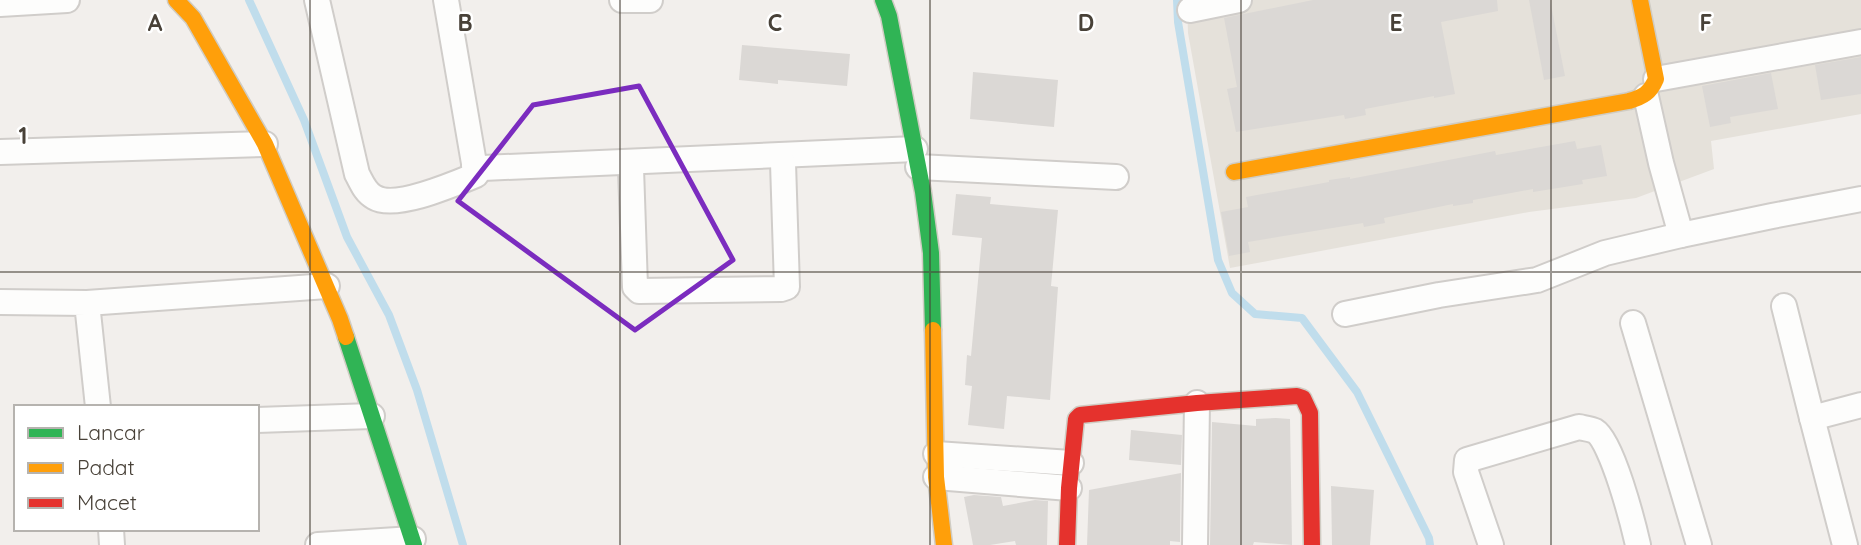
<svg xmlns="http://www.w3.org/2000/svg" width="1861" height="545" viewBox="0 0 1861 545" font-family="Quicksand,sans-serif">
  <rect width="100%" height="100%" fill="#f2efec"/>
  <!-- residential -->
  <polygon fill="#e5e1da" points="1187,0 1861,0 1861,114 1711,141 1714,169 1636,198 1529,212 1230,268 1188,33"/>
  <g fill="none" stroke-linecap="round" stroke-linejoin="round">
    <!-- stream -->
    <g stroke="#c0ddec" stroke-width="8">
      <polyline points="249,0 304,120 347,237 389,315 417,390 463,545"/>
      <polyline points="1177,0 1178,22 1218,260 1232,293 1255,314 1302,318 1357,392 1429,538 1430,545"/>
    </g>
  </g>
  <!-- building -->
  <g fill="#dbd8d5">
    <polygon points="1313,0 1497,0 1498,11 1441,22 1455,94 1434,98 1434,96 1365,109 1366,115 1345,119 1344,115 1236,132 1227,89 1237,87 1224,18"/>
    <polygon points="1529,0 1550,0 1565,76 1544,80"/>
    <polygon points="742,45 850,54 847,86 778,80 778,84 739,80"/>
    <polygon points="1861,57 1861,94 1821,100 1815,65"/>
    <polygon points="973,72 1058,80 1054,127 970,119"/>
    <polygon points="1771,73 1778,109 1730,117 1731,123 1710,127 1702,86"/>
    <polygon points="1575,141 1577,149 1601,145 1607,176 1582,180 1583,184 1533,192 1533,189 1473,200 1473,203 1453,206 1453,204 1384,218 1385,223 1364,227 1363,223 1248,242 1250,252 1229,256 1221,212 1248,207 1246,197 1329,182 1329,180 1350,177 1350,179 1495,151 1496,155"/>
    <polygon points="956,194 991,197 990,204 1058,210 1051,286 1058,287 1050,400 1007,396 1004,429 968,425 972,386 965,385 967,355 971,356 982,238 952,235"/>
    <polygon points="1276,418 1290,419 1292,545 1254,542 1253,545 1210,545 1212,422 1256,426 1256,419"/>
    <polygon points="1131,430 1182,435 1181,465 1129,460"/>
    <polygon points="1181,473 1180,542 1170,541 1170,545 1087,545 1089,490"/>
    <polygon points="1331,486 1374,490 1370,545 1332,545"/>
    <polygon points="974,495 1001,497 1003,506 1035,500 1048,501 1047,545 1016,545 1015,541 990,545 973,545 964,497"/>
  </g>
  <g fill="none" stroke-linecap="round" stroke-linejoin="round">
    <defs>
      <g id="street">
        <path d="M 317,0 L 357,174 C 362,183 365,192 374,197 C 395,210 454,184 476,175 L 446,0"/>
        <polyline points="622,0 650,0"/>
        <polyline points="0,4 67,0"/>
        <polyline points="1190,10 1239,0"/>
        <polyline points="1656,79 1861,42"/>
        <polyline points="1646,96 1661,163 1681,235 1772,216 1861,199"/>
        <polyline points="0,152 265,144"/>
        <polyline points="474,165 483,168 915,149"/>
        <polyline points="918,167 1116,177"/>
        <polyline points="631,168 635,287 639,291 781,289 787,287 783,163"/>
        <polyline points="0,302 87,303 98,407"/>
        <polyline points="87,303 327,286"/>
        <polyline points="1784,306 1812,418"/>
        <polyline points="1345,314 1439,295 1537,280 1605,253 1681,235"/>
        <polyline points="1633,323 1699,545"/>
        <polyline points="257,420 372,416"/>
        <polyline points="936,454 1071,463"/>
        <polyline points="936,477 1069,488"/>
        <polyline points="111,529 112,545"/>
        <polyline points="318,545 413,539"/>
        <polyline points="1195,545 1197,403"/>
        <path d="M 1491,545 L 1466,472 L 1467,460 L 1579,427 C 1583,428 1591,429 1595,431 C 1612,441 1633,523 1638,545"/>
        <polyline points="1845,545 1812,418 1861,405"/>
      </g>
      <g id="fast">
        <polyline points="883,0 889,16 923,192 931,253 933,330"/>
        <polyline points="346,337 414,545"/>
      </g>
      <g id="slow">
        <polyline points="176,0 193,18 265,144 340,319 346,337"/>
        <path d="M 1234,172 L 1629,101 C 1643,97 1650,93 1656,79 L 1640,0"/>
        <polyline points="933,330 936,477 944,545"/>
      </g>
      <polyline id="jam" points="1067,545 1069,488 1076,419 1080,415 1197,403 1297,396 1303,398 1310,413 1312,545"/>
    </defs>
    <!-- street casing -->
    <use href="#street" stroke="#d0cdca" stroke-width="28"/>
    <!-- fast casing -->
    <use href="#fast" stroke="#d0ccc3" stroke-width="19"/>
    <!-- slow casing -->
    <use href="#slow" stroke="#d0ccc3" stroke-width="19"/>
    <!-- jam casing -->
    <use href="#jam" stroke="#d0ccc3" stroke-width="19"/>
    <!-- street -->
    <use href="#street" stroke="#fdfdfc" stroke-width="24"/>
    <!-- fast -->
    <use href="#fast" stroke="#30b455" stroke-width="16"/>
    <!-- slow -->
    <use href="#slow" stroke="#ff9f0a" stroke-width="16"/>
    <!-- jam -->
    <use href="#jam" stroke="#e5322d" stroke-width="16"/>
  </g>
  <!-- marked area -->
  <path fill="none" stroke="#7b2cbf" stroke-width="5" stroke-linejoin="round" d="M 639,86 L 733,260 L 635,330 L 458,201 L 533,105 Z"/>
  <!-- grid -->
  <path fill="none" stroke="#484138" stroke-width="2" stroke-opacity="0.55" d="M 310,0 L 310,545M 620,0 L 620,545M 930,0 L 930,545M 1241,0 L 1241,545M 1551,0 L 1551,545M 0,272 L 1861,272"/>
  <g font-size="23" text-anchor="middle" font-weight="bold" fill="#484138" stroke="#fff" stroke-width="5" stroke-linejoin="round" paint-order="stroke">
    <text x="155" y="31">A</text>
    <text x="465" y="31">B</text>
    <text x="775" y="31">C</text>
    <text x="1086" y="31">D</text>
    <text x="1396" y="31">E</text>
    <text x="1706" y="31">F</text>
    <text x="23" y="144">1</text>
  </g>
  <!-- legend -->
  <rect x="14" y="405" width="245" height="126" fill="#ffffff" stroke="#b6b3af" stroke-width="2"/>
  <rect x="28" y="428" width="35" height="10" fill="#30b455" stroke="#b6b3af" stroke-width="2"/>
  <text x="77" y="440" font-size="21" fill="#484138">Lancar</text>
  <rect x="28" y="463" width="35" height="10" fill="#ff9f0a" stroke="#b6b3af" stroke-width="2"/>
  <text x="77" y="475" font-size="21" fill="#484138">Padat</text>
  <rect x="28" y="498" width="35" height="10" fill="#e5322d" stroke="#b6b3af" stroke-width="2"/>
  <text x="77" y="510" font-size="21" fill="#484138">Macet</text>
</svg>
